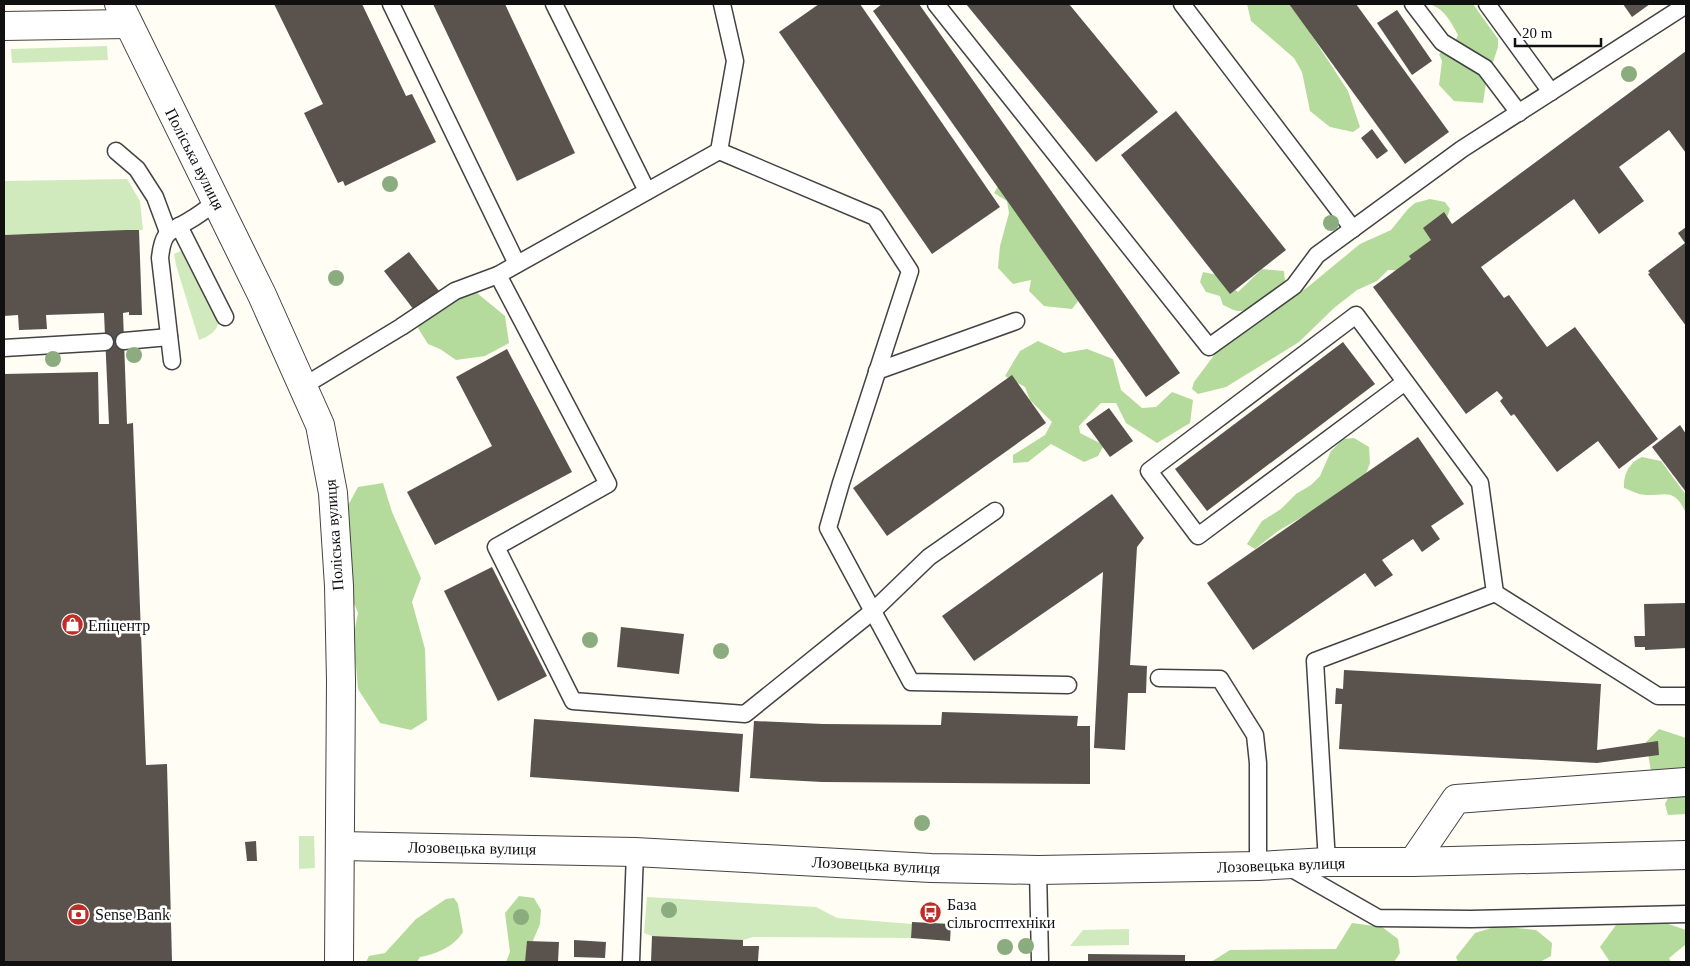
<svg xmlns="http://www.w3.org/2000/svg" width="1690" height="966" viewBox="0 0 1690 966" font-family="'Times New Roman',serif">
  <rect width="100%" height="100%" fill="#fffdf4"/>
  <!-- green -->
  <g fill="#d1eabd">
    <polygon points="107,46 108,60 12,63 11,49"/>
    <polygon points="127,179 140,201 143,230 4,235 4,181"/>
    <path d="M 181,251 L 186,255 C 192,268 218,311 218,323 C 218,331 206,338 199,340 L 176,265 L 174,254 Z"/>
    <polygon points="299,836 314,836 315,868 299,869"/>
    <polygon points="647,897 816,907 837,918 912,924 911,938 753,937 743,940 652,936 644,933"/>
    <polygon points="1129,929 1129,945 1070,946 1083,930"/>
  </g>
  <!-- forest -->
  <g fill="#b4db9c">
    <polygon points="1247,4 1289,4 1305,25 1348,91 1360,127 1353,132 1330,127 1310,111 1302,72 1294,58 1251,21"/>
    <path d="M 1429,4 L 1473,4 L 1498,39 L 1498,47 L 1486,83 L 1483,103 L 1454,101 L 1439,85 L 1442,61 L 1439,54 L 1455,42 L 1458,35 C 1451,22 1444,8 1429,4 Z"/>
    <polygon points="1002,180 1085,292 1072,309 1044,306 1029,291 1031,280 1013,284 998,268 1000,246 1009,213 1007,201 994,193"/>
    <polygon points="1430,199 1445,202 1450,209 1439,240 1408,271 1388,270 1377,281 1357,290 1334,308 1299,342 1226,387 1198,394 1192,389 1194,382 1218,350 1309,286 1360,244 1391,230 1408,209 1415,203"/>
    <path d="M 1262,269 L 1284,271 L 1285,281 C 1275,295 1256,312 1238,311 C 1234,311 1228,307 1223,305 L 1220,296 L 1206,292 L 1200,282 L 1203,272 L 1217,275 L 1238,292 Z"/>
    <polygon points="477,293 505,316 509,343 485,356 456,360 440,349 428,344 418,328 431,306 453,296"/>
    <polygon points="1038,341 1064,353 1087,349 1113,359 1121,390 1142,408 1156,407 1172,392 1193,400 1190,423 1157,443 1126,423 1116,403 1101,403 1079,426 1080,433 1104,445 1098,456 1084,462 1051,444 1028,462 1013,463 1013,455 1045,435 1052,422 1030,400 1025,387 1005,376 1020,351"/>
    <polygon points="1354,438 1369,447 1370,463 1364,479 1352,488 1278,531 1255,549 1247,544 1262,521 1281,509 1296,494 1311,485 1320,476 1331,451 1343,439"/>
    <path d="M 1642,457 L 1661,461 L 1686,495 L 1686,514 C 1674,483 1661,499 1639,494 C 1634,492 1629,490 1624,488 C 1623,474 1630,462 1642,457 Z"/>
    <polygon points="383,483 392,512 421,578 412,602 425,649 427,720 411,730 380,723 358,689 356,666 351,648 358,613 348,588 345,511 358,487"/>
    <polygon points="1659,729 1686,738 1686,779 1652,777 1646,742"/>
    <polygon points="1686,788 1686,814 1668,815 1665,804 1669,796"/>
    <polygon points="519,896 534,898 541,910 540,924 529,950 530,962 506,962 510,952 505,913"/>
    <path d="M 454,898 L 458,904 L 463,932 C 454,947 436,954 420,957 L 417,962 L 366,962 L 369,956 L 385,953 L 416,919 L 446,899 Z"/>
    <polygon points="1651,918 1686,930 1685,945 1669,958 1671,962 1610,962 1600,947 1616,925"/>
    <polygon points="1352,923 1382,927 1398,939 1400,953 1394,962 1211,962 1230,950 1336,949"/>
    <polygon points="1498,926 1536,930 1552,943 1551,956 1540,962 1458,962 1456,957 1475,933"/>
  </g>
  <!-- building -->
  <g fill="#59524d">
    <polygon points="274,4 362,4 406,96 412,94 436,142 345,186 343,181 338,183 304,113 323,104"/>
    <polygon points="433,4 505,4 575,153 517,181"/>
    <polygon points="819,4 860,4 1000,207 932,254 779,32"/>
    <polygon points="882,4 919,4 1180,373 1146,397 873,11"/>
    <polygon points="966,4 1069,4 1158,112 1096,162"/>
    <polygon points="1289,4 1356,4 1449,132 1405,164"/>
    <polygon points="1623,4 1650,4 1632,17"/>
    <polygon points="1397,10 1432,61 1412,75 1377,23"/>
    <polygon points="1686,51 1686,153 1669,130 1619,167 1644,201 1599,234 1574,199 1481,267 1504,298 1509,295 1547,347 1575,327 1658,439 1619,469 1598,441 1557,472 1514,414 1511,416 1500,401 1503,398 1497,391 1466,414 1373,287 1411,259 1409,256 1431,240 1423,228 1444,212 1452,224"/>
    <polygon points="1176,111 1286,250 1230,294 1121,155"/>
    <polygon points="1372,129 1388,151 1377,159 1361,138"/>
    <polygon points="1686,227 1686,326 1648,274 1650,273 1648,271 1685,243 1678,233"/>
    <polygon points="126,230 139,230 142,315 129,315 129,312 123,313 127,424 133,423 146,765 167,764 172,962 4,962 4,374 98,372 99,424 109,424 104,313 46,315 47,329 19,330 18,315 4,316 4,235"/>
    <polygon points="409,252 439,291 414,310 384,271"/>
    <polygon points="1343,342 1375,384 1207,511 1175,469"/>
    <polygon points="507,349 572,472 435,545 407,492 492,446 456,377"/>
    <polygon points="1012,375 1046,423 887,536 853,488"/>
    <polygon points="1109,408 1133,441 1110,457 1086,424"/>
    <polygon points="1680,425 1686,434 1686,492 1652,447"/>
    <polygon points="1418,437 1464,504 1431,526 1440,539 1422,552 1413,539 1382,560 1393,575 1375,587 1365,573 1253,650 1207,583"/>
    <polygon points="1112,494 1144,538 1137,547 1130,665 1147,666 1146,693 1128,693 1125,750 1094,748 1103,572 974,661 942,616"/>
    <polygon points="492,567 547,676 498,701 444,591"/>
    <polygon points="1686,603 1686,648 1645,650 1645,647 1635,647 1634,636 1645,636 1644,604"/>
    <polygon points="621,627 684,634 679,674 617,667"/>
    <polygon points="1344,670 1601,684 1597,750 1658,741 1659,755 1597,763 1339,749 1342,704 1335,704 1336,688 1343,689"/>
    <polygon points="942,712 1078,716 1077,726 1090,726 1090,784 822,782 750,778 754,721 823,724 941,725"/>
    <polygon points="534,719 743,734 739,792 530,777"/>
    <polygon points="256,841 257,861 247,861 245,842"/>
    <polygon points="912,922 951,924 950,941 911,938"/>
    <polygon points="652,936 743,940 743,946 759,946 758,961 752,961 752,962 651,962"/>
    <polygon points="574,940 606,942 605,958 574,957"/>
    <polygon points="527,941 559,942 558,962 525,962"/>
    <polygon points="1088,954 1185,955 1185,962 1088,962"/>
  </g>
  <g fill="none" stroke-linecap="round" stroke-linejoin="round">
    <defs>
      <g id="lane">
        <polyline points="391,4 517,264"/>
        <polyline points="554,4 647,191"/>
        <polyline points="936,4 1209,347 1294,286 1317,255 1462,149 1686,5"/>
        <polyline points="1182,4 1353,229"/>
        <polyline points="1413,4 1442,42 1485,68 1519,113"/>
        <polyline points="1487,4 1551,92"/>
        <polyline points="116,151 137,169 155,197 168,232"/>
        <polyline points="719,151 875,217 910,271 841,483 828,528 911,682 1068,685"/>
        <polyline points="179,226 225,317"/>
        <polyline points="498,275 608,484 496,547 573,701 745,714 873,611 929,557 995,511"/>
        <polyline points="124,341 169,337"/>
        <polyline points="4,348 105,342"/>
        <path d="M 172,361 L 160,258 C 163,230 169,233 190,220 C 199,215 208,208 217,201"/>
        <polyline points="877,371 1016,321"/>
        <polyline points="302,387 401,327 455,291 498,275 719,151 735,61 722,4"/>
        <polyline points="1495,593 1658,696 1686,696"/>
        <polyline points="1159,678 1220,679 1255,735 1258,763 1258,866"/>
        <polyline points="1327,862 1315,661 1495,593 1480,483 1356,315 1149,471 1198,536 1405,382"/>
        <polyline points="1287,866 1378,918 1471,919 1686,914"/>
        <polyline points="1038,870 1040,960"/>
        <polyline points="631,962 635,852"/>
      </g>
      <g id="street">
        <polyline points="119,4 262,295 320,425 333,493 339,586 341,681 339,962"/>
        <polyline points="4,26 127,24"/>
        <polyline points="340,846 635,852 931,868 1038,870 1258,866 1327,862 1413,862 1686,855"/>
        <polyline points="1413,862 1456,799 1686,782"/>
      </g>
    </defs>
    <!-- lane casing -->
    <use href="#lane" stroke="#434343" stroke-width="19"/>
    <!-- street casing -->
    <use href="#street" stroke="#434343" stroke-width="30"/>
    <!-- lane -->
    <use href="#lane" stroke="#fff" stroke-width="16"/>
    <!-- street -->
    <use href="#street" stroke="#fff" stroke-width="28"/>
  </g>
  <!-- trees -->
  <g fill="#8aac7f">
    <circle cx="1629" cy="74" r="8"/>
    <circle cx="390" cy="184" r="8"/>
    <circle cx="1331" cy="223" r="8"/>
    <circle cx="336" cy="278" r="8"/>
    <circle cx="134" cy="355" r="8"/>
    <circle cx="53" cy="359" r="8"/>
    <circle cx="590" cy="640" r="8"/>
    <circle cx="721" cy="651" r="8"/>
    <circle cx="922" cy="823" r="8"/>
    <circle cx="669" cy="910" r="8"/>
    <circle cx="521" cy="917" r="8"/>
    <circle cx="1026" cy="946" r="8"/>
    <circle cx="1005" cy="947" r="8"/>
  </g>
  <!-- icons -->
  <defs>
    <symbol id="shop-disc" viewBox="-11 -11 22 22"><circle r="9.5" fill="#c12b28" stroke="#fff"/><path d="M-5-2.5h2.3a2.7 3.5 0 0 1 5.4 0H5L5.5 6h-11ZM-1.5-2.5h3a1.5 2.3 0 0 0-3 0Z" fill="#fff"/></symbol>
    <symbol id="bus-disc" viewBox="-11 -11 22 22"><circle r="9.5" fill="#c12b28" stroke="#fff"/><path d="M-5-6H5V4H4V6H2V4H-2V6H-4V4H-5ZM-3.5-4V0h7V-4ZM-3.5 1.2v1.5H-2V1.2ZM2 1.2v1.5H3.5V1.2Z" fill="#fff"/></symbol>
    <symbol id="bank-disc" viewBox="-11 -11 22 22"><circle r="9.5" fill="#c12b28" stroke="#fff"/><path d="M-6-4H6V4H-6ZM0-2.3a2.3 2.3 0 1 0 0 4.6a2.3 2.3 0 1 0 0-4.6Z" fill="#fff"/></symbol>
  </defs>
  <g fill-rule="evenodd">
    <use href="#shop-disc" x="60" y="612" width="25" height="25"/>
    <use href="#bus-disc" x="918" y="900" width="25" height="25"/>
    <use href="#bank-disc" x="66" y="902" width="25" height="25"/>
  </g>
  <g text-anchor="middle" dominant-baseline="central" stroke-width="5" stroke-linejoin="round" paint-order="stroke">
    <!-- street labels -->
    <g font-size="16" fill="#101010" stroke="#fff">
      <text transform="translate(195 159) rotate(63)">Поліська вулиця</text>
      <text transform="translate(334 535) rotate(-94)">Поліська вулиця</text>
      <text transform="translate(472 848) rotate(1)">Лозовецька вулиця</text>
      <text transform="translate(876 865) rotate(3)">Лозовецька вулиця</text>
      <text transform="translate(1281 865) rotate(-2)">Лозовецька вулиця</text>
    </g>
    <!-- poi labels -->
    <g font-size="16" fill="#101010" stroke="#fff" text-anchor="start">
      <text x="88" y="625">Епіцентр</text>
      <text x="947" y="904">База<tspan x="947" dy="18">сільгосптехніки</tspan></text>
      <text x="95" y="914">Sense Bank</text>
    </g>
  </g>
  <!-- border -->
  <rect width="1690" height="966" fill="none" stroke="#101010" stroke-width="10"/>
  <!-- scale -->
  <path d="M1515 38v8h86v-8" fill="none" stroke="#101010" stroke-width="2.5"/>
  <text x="1522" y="38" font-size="15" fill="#101010" stroke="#ffffff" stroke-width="4" paint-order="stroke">20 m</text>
</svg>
